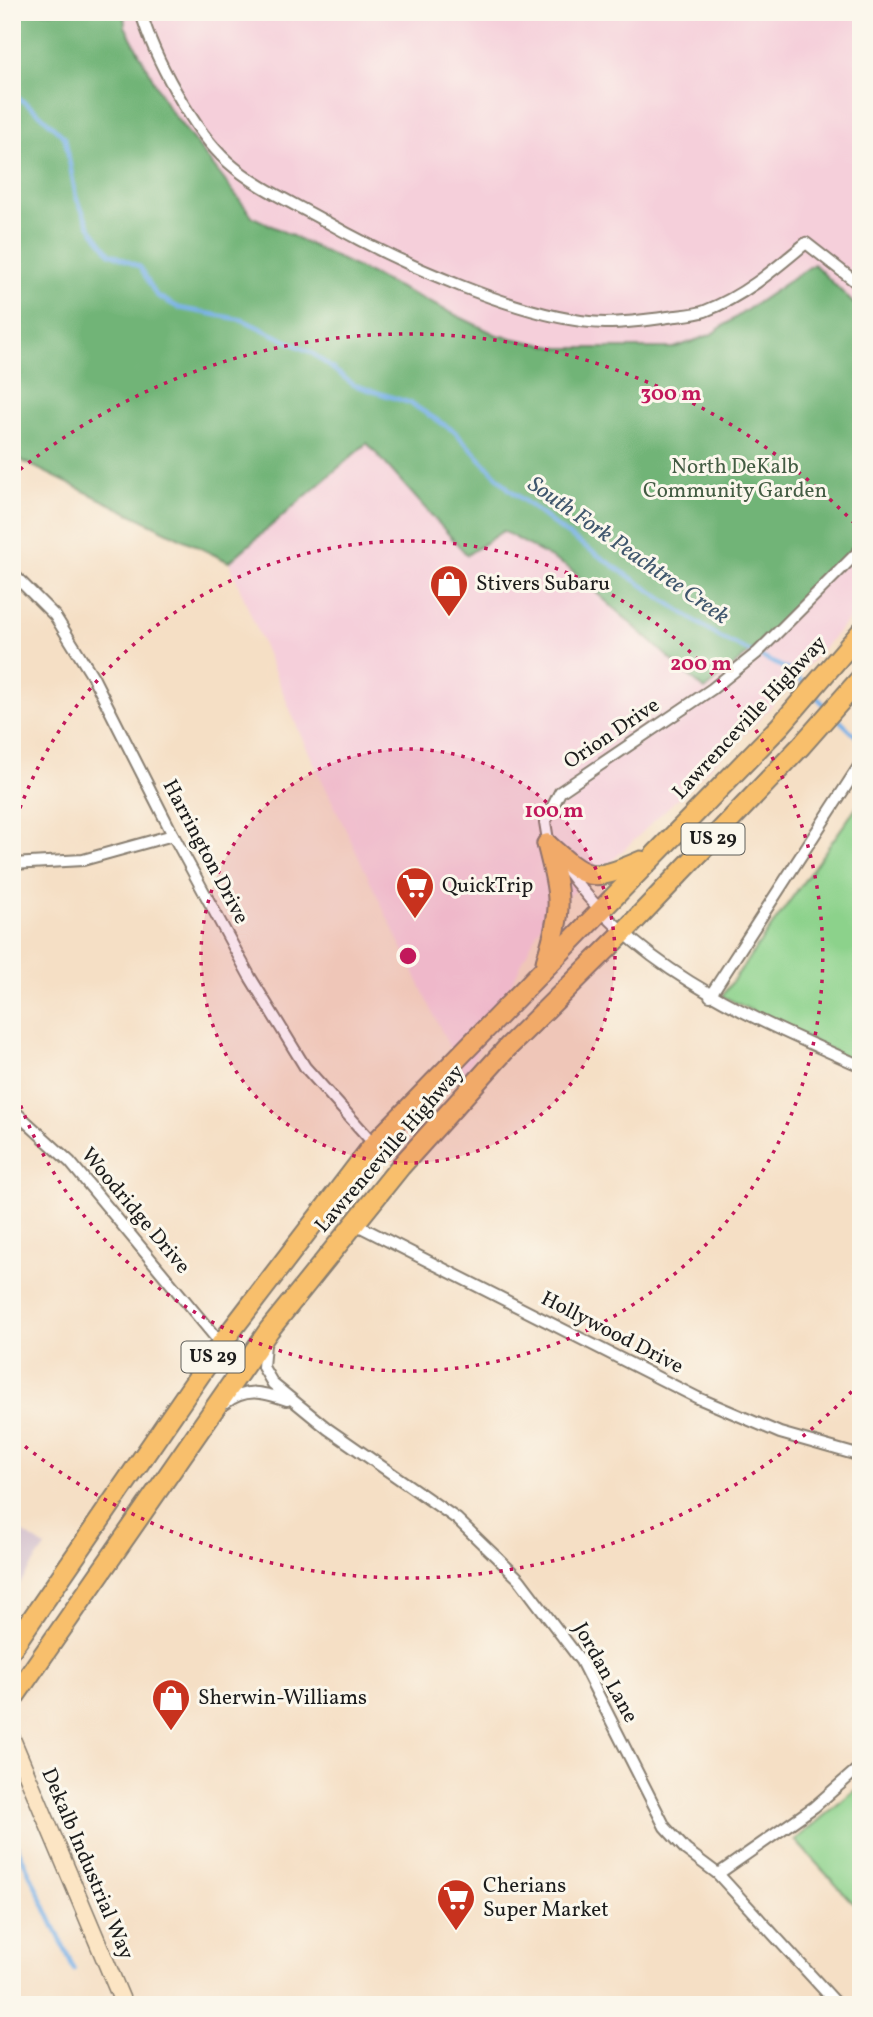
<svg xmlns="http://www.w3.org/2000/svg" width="873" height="2017" viewBox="0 0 873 2017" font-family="Vollkorn,serif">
  <rect width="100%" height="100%" fill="#fbf7ec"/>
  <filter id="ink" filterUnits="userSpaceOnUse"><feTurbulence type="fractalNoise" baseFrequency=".0143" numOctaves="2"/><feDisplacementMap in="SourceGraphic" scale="14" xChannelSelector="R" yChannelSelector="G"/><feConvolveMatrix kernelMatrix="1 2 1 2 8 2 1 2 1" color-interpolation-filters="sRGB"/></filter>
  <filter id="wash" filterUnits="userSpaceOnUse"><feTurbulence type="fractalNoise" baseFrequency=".00686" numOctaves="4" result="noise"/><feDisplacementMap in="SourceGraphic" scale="28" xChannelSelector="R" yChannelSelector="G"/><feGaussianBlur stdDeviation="1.57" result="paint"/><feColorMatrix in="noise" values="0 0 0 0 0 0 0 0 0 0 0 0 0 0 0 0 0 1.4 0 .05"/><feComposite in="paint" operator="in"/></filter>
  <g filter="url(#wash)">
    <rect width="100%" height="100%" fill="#f5dfc5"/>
    <!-- built -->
    <g fill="#f5cfda">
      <polygon points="124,12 861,12 861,311 814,264 710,335 674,348 559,348 497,335 253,217 167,106 125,25"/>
      <polygon points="367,443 467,555 503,531 569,568 705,690 835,569 861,537 861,606 759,720 604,869 548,911 464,1078 301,736 229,562"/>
    </g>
    <!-- industrial -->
    <polygon fill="#d1bdcb" points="12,1525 45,1547 12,1595"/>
    <!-- green -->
    <g fill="#8cd28b" stroke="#547754" stroke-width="2">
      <polygon points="861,801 861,1065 722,996"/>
      <polygon points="855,1790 861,1798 861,1912 795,1840"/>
    </g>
    <!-- forest -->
    <polygon fill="#71b477" stroke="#46684a" stroke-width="2" points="12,12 124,12 125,26 167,106 253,217 497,335 559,348 674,348 710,335 814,264 861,311 861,537 835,569 759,645 705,690 569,568 503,531 467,555 367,443 229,562 12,456"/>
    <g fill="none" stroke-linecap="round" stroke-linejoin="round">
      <!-- stream -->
      <g stroke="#77b0e7" stroke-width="4.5">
        <polyline points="12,93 40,114 65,138 76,197 90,227 110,253 140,267 156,295 179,308 243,320 312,353 354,385 410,403 454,431 509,489 565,533 719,637 793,672 806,686"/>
        <polyline points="815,695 828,709"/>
        <polyline points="834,715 861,741"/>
        <polyline points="12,1835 74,1969"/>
      </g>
    </g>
  </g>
  <g filter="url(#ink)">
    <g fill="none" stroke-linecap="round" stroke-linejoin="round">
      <defs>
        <g id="street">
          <path d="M 141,12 C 153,56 194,132 228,162 C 256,187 291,202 323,220 C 393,260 525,321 605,323 C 626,323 648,320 668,317 C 680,315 694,315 705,311 C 744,296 775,269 806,243 L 861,286"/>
          <polyline points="12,573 55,616 93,677 173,835 250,977 305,1067 374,1144"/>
          <polyline points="549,846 545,822 560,792 712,689 757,653 861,549"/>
          <polyline points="12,864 83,860 173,835"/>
          <path d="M 563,865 C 638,971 746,1015 861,1066"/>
          <polyline points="710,996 861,763"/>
          <polyline points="12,1109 70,1162 221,1344"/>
          <polyline points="355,1224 698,1398 780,1433 861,1456"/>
          <polyline points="265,1344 263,1367 273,1384 328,1429 457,1519 519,1579 581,1661 665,1827 686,1850 718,1874 838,2005"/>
          <path d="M 224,1404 C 246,1387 262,1392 287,1400"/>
          <polyline points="718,1874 814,1807 861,1766"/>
        </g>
        <polyline id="secondary" points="12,1739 124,2005"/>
        <g id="highway">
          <path d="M 547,844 C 587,880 590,883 641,861"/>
          <path d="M 546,962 C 563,907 561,899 547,844"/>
          <polyline points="12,1648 221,1344 374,1144 780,726 861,632"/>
          <polyline points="12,1700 269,1330 400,1167 508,1047 624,932 801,746 861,678"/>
        </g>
      </defs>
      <!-- street casing -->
      <use href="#street" stroke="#887e70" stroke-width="14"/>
      <!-- secondary casing -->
      <use href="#secondary" stroke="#887e70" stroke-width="19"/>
      <!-- highway casing -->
      <use href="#highway" stroke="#887e70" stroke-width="23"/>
      <!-- street -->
      <use href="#street" stroke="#fff" stroke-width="10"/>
      <!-- secondary -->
      <use href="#secondary" stroke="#fce5c4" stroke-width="16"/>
      <!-- highway -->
      <use href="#highway" stroke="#f8bf6c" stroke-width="19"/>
    </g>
  </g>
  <!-- distance rings -->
  <circle cx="408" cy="956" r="207" fill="#c2185b" fill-opacity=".12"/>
  <g fill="none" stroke="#c2185b" stroke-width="3.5" stroke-dasharray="3.5 7">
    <circle cx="408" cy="956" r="207"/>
    <path d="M13 828A415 415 0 1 1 13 1084"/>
    <path d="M859 1384A622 622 0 0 1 12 1436M12 476A622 622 0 0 1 859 528"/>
  </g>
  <!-- icons -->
  <defs>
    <symbol id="shop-pin" viewBox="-11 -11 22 30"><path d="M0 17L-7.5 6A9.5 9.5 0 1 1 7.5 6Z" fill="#c8321e" stroke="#fbf7ec"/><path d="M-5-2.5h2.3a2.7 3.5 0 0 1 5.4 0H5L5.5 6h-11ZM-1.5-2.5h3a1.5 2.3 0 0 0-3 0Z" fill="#fff"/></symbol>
    <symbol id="supermarket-pin" viewBox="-11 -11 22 30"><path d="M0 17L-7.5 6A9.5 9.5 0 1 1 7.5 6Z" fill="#c8321e" stroke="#fbf7ec"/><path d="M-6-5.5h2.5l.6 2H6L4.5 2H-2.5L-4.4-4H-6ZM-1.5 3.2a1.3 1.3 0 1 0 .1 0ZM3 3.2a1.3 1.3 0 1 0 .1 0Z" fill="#fff"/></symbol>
  </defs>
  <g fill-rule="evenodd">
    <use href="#shop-pin" x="427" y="562" width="44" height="60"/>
    <use href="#supermarket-pin" x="393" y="864" width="44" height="60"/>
    <use href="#shop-pin" x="149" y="1676" width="44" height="60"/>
    <use href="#supermarket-pin" x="434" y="1876" width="44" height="60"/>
  </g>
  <g text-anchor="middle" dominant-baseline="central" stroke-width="6" stroke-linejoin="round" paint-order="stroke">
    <!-- shield labels -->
    <g fill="#fbf7ec" stroke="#5f5e5a" stroke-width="2">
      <rect x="681.5" y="823.5" width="63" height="31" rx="5"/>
      <rect x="181.5" y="1341.5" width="63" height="31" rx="5"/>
    </g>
    <g font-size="19" font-weight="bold" fill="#1c1c1c">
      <text x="713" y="839">US 29</text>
      <text x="213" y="1357">US 29</text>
    </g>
    <!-- park labels -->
    <g font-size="21" fill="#435c43" stroke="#fbf7ec">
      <text x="735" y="467">North DeKalb<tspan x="735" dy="24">Community Garden</tspan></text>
    </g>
    <!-- poi labels -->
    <g font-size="21" fill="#1c1c1c" stroke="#fbf7ec" text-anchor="start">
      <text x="476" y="584">Stivers Subaru</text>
      <text x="442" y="886">QuickTrip</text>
      <text x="198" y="1698">Sherwin-Williams</text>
      <text x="483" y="1886">Cherians<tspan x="483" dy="24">Super Market</tspan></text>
    </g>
    <!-- street labels -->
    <g font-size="21" fill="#1c1c1c" stroke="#fbf7ec">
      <text transform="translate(750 718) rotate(-47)">Lawrenceville Highway</text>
      <text transform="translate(612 734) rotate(-34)">Orion Drive</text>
      <text transform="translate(205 852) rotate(62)">Harrington Drive</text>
      <text transform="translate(390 1149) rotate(-49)">Lawrenceville Highway</text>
      <text transform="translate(135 1211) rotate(50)">Woodridge Drive</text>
      <text transform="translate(612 1333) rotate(27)">Hollywood Drive</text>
      <text transform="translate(605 1673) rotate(61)">Jordan Lane</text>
      <text transform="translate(87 1864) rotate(67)">Dekalb Industrial Way</text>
    </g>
    <!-- water labels -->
    <g font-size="23" font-style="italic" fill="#40576d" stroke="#fbf7ec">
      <text transform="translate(628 551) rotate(35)">South Fork Peachtree Creek</text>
    </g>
  </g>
  <circle cx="408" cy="956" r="10" fill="#c2185b" stroke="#fbf7ec" stroke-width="3.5"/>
  <g font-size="21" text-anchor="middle" font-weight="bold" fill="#c2185b" stroke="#fbf7ec" stroke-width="6" stroke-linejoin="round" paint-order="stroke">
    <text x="671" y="400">300 m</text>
    <text x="701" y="670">200 m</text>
    <text x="554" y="817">100 m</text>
  </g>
  <!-- margin -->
  <rect width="873" height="2017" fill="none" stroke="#fbf7ec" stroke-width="42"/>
</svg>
